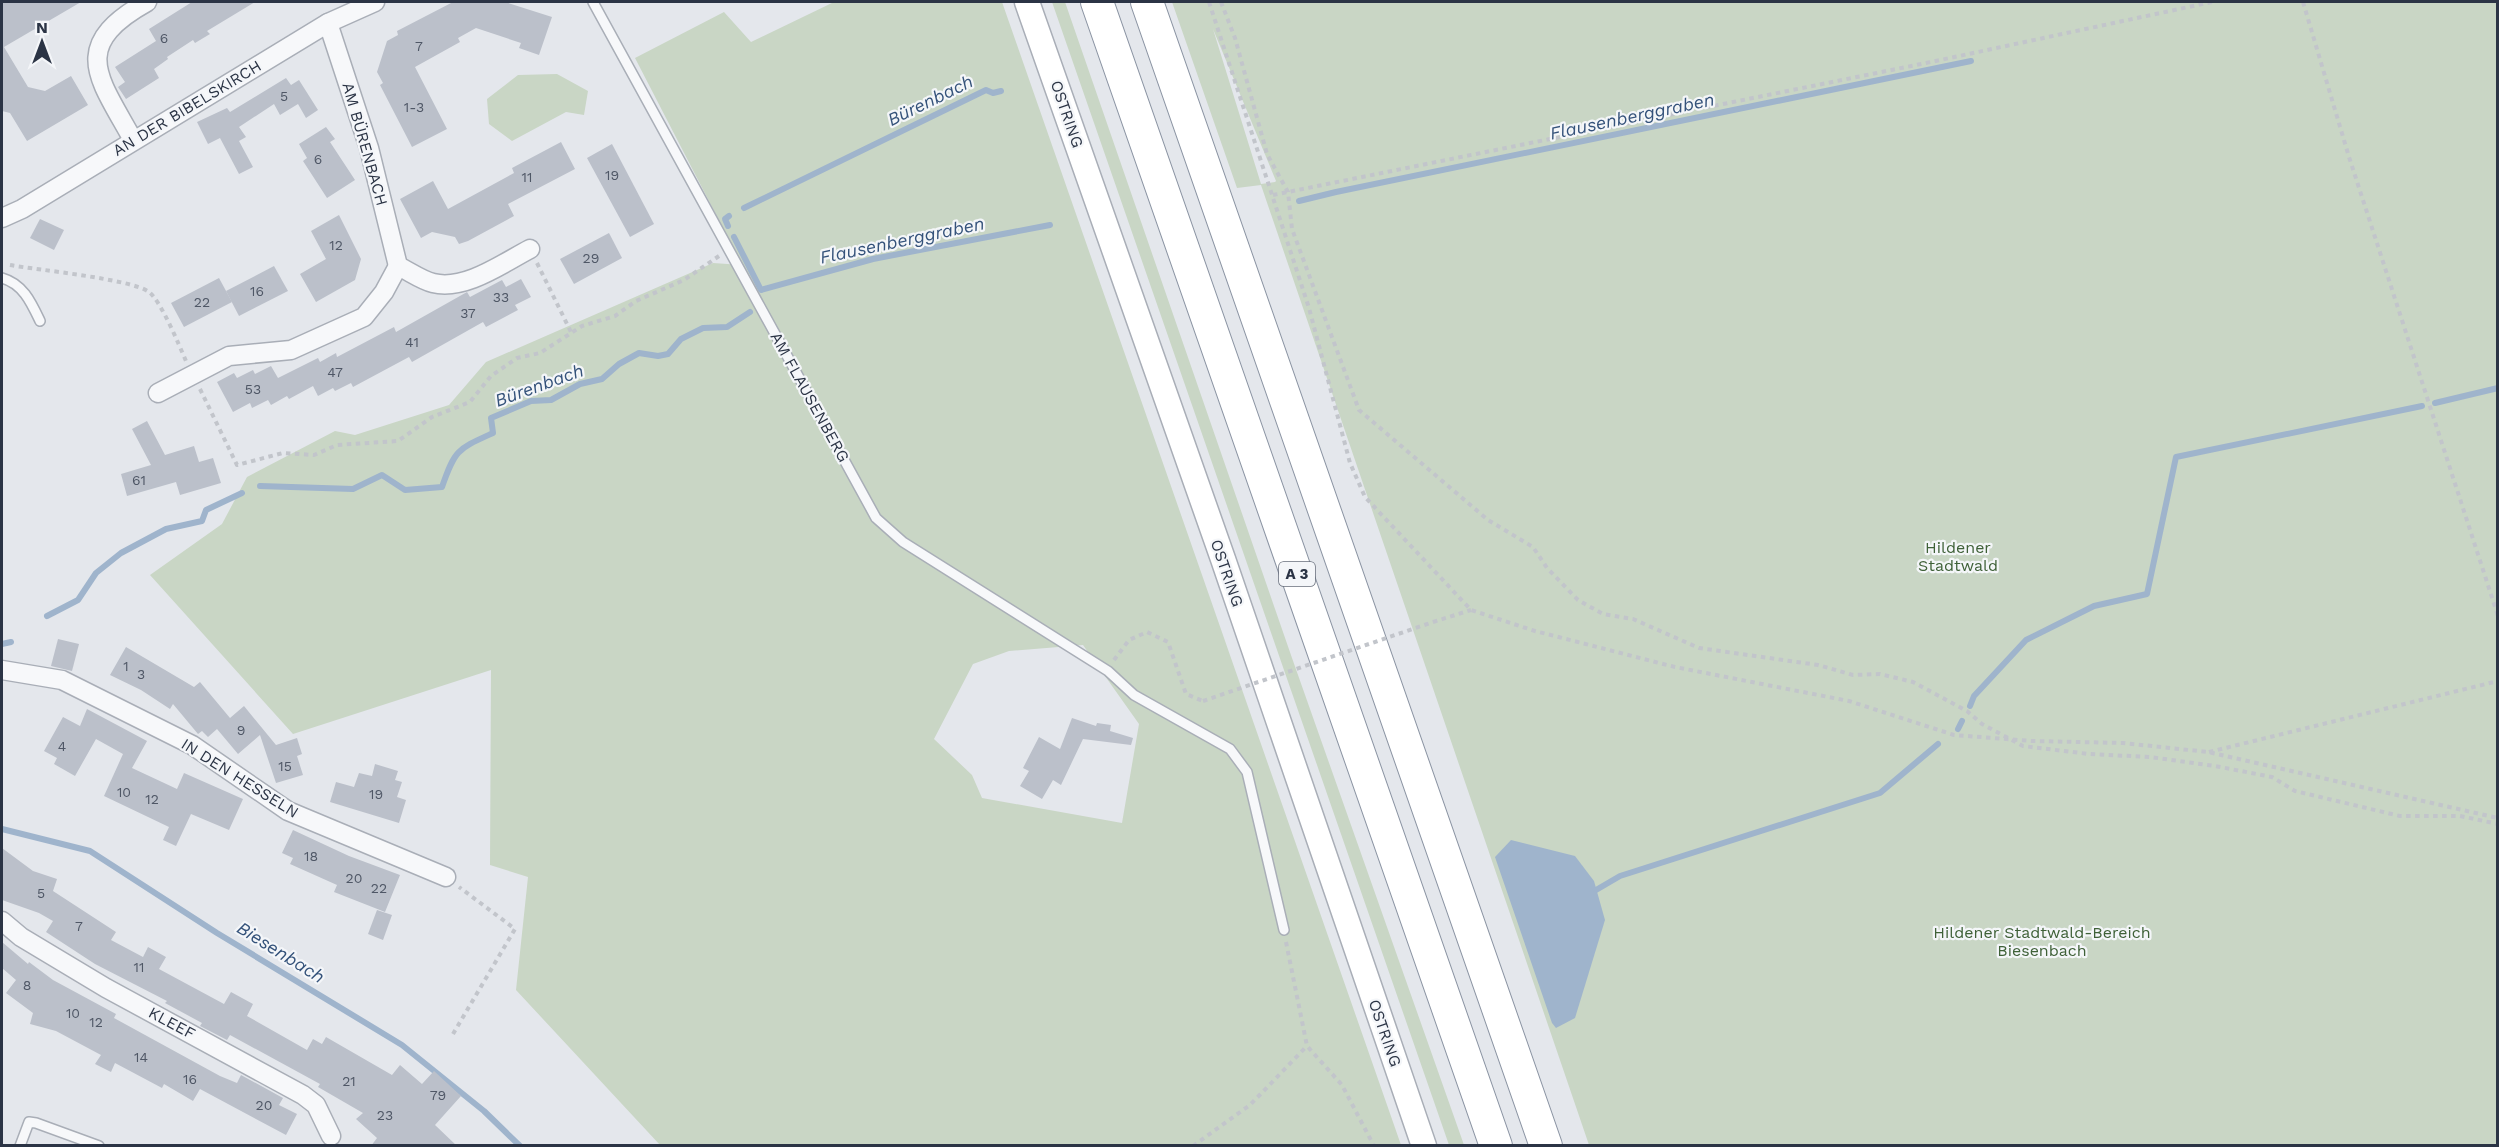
<svg xmlns="http://www.w3.org/2000/svg" width="2499" height="1147" viewBox="0 0 2499 1147" font-family="'Work Sans',sans-serif">
  <rect width="100%" height="100%" fill="#e4e7ec"/>
  <!-- green -->
  <g fill="#c9d6c5" fill-rule="evenodd">
    <path d="M 834,2 L 1002,2 L 1401,1145 L 660,1145 L 516,990 L 528,877 L 490,865 L 491,670 L 293,734 L 150,575 L 222,524 L 247,477 L 335,431 L 355,435 L 449,405 L 486,362 L 713,263 L 742,265 L 635,58 L 724,12 L 751,42 ZM 1083,645 L 1139,724 L 1122,823 L 982,798 L 972,775 L 934,739 L 973,664 L 1009,651 Z"/>
    <polygon points="1052,2 1065,2 1292,658 1464,1145 1449,1145"/>
    <path d="M 1172,2 L 2497,2 L 2497,1145 L 1589,1145 L 1261,185 L 1237,188 ZM 1213,29 L 1276,181 L 1275,182 L 1261,184 Z"/>
    <polygon points="557,74 588,91 584,115 566,112 512,141 489,124 487,99 518,75"/>
  </g>
  <!-- water -->
  <polygon fill="#9fb4cc" points="1511,840 1575,856 1594,881 1605,920 1575,1018 1556,1028 1552,1023 1495,857"/>
  <g fill="none" stroke-linecap="round" stroke-linejoin="round">
    <!-- stream -->
    <g stroke="#9fb4cc" stroke-width="6">
      <polyline points="1299,201 1336,192 1971,61"/>
      <polyline points="744,208 986,90 993,93 1001,91"/>
      <polyline points="728,226 725,219 729,216"/>
      <polyline points="734,237 761,290 873,259 1050,225"/>
      <polyline points="2435,403 2498,388"/>
      <path d="M 260,486 L 353,489 L 382,475 L 405,490 L 442,487 C 455,449 458,449 493,433 L 491,418 L 531,401 L 551,400 L 580,384 L 602,379 L 619,364 L 639,353 L 658,356 L 668,354 L 681,339 L 703,328 L 727,327 L 750,312"/>
      <polyline points="47,616 78,600 96,573 121,553 166,529 202,521 206,510 242,493"/>
      <polyline points="2,644 11,642"/>
      <polyline points="1970,706 1974,696 2026,640 2094,606 2147,594 2176,457 2422,406"/>
      <polyline points="1958,729 1962,721"/>
      <polyline points="2,829 90,851 217,933 402,1045 484,1111 520,1146"/>
      <polyline points="1596,890 1620,876 1880,793 1938,744"/>
    </g>
  </g>
  <!-- building -->
  <g fill="#bbc0ca">
    <polygon points="2,2 81,2 4,47 28,87 45,91 71,76 88,105 27,141 10,113 2,111"/>
    <polygon points="192,2 255,2 207,31 210,34 195,43 193,40 167,57 168,59 154,69 159,78 126,99 118,87 125,82 115,67 156,41 149,29"/>
    <polygon points="453,2 505,2 552,17 539,55 519,48 521,43 476,28 458,38 460,42 415,67 447,129 412,147 380,85 383,83 377,72 387,41 398,35 397,31"/>
    <polygon points="286,78 291,85 299,80 318,110 306,118 298,104 280,115 274,104 239,127 246,137 239,141 253,167 239,174 220,138 208,144 197,122 227,108 230,112"/>
    <polygon points="326,127 335,139 330,142 355,180 327,198 303,161 307,158 299,144"/>
    <polygon points="561,142 575,169 508,204 514,216 468,241 459,244 455,237 432,232 421,238 400,199 433,181 448,209 514,173 512,168"/>
    <polygon points="612,144 654,224 630,237 587,158"/>
    <polygon points="339,215 361,259 355,280 316,302 300,274 326,259 311,231"/>
    <polygon points="40,219 64,230 54,250 30,238"/>
    <polygon points="609,233 622,258 574,284 560,259"/>
    <polygon points="274,266 288,291 239,316 226,291"/>
    <polygon points="219,278 232,302 184,327 171,303"/>
    <polygon points="521,279 531,297 515,305 518,310 486,327 483,322 412,362 409,357 353,387 351,383 335,391 333,388 318,396 313,386 289,399 287,396 271,405 268,400 252,408 250,403 233,412 217,382 234,373 237,378 253,370 255,374 271,366 278,378 318,358 320,362 336,353 337,357 394,327 396,332 467,292 470,297 502,280 506,287"/>
    <polygon points="147,421 165,455 194,446 199,462 213,458 221,483 180,495 176,482 127,496 121,474 151,465 132,429"/>
    <polygon points="58,639 79,644 72,671 51,666"/>
    <polygon points="126,647 194,687 200,682 230,718 244,706 276,745 297,738 302,754 297,756 303,775 276,783 260,735 238,754 217,729 208,737 202,731 198,734 173,704 170,709 141,690 110,675"/>
    <polygon points="87,709 147,741 132,768 177,789 184,773 243,799 229,830 191,814 176,846 163,840 169,827 104,796 123,754 96,739 75,776 54,764 57,758 44,751 63,717 80,726"/>
    <polygon points="1072,718 1096,726 1097,723 1111,725 1110,731 1133,738 1131,745 1083,739 1061,785 1053,780 1042,799 1020,786 1029,771 1023,768 1039,737 1060,749"/>
    <polygon points="375,764 398,771 395,780 402,782 397,797 406,800 399,823 330,802 336,782 354,787 359,773 372,776"/>
    <polygon points="293,830 349,856 400,875 385,912 334,892 337,885 290,864 293,858 282,853"/>
    <polygon points="2,848 33,871 57,879 53,891 116,932 111,940 143,957 148,947 166,957 159,969 224,1004 231,992 253,1004 247,1016 307,1050 313,1039 322,1044 326,1037 392,1075 400,1065 422,1084 434,1071 461,1096 435,1125 457,1146 371,1146 377,1138 356,1119 363,1113 318,1087 320,1084 230,1035 227,1040 200,1026 202,1023 165,1003 167,1001 95,964 46,932 53,921 39,913 2,900"/>
    <polygon points="377,910 392,915 383,940 368,934"/>
    <polygon points="2,942 28,964 29,962 53,980 116,1014 114,1018 220,1076 237,1083 241,1075 283,1098 279,1105 297,1114 286,1135 200,1089 193,1101 164,1084 162,1088 115,1063 111,1072 95,1064 101,1055 56,1031 30,1024 33,1013 6,993 16,980 2,968"/>
  </g>
  <g fill="none" stroke-linecap="round" stroke-linejoin="round">
    <defs>
      <g id="lane">
        <polyline points="593,2 876,518 903,542 1108,671 1134,695 1230,749 1247,772 1284,930"/>
        <path d="M 2,278 C 23,284 31,302 40,321"/>
        <polyline points="20,1146 29,1122 36,1123 99,1146"/>
      </g>
      <g id="street">
        <polyline points="328,23 369,148 398,266"/>
        <path d="M 133,140 C 99,78 68,46 147,2"/>
        <polyline points="2,218 22,209 328,23 375,2"/>
        <path d="M 158,393 L 229,356 L 291,350 L 364,317 L 384,292 L 398,266 C 409,271 421,280 433,283 C 465,291 503,263 530,249"/>
        <polyline points="2,670 62,680 192,745 288,811 446,877"/>
        <polyline points="2,921 21,937 106,988 303,1095 316,1105 331,1136"/>
      </g>
      <polyline id="secondary" points="1027,2 1223,559 1424,1146"/>
      <g id="highway">
        <polyline points="1097,2 1496,1146"/>
        <polyline points="1147,2 1546,1146"/>
      </g>
    </defs>
    <!-- lane casing -->
    <use href="#lane" stroke="#a9aeb7" stroke-width="12"/>
    <!-- street casing -->
    <use href="#street" stroke="#a9aeb7" stroke-width="21"/>
    <!-- secondary casing -->
    <use href="#secondary" stroke="#a9aeb7" stroke-width="27"/>
    <!-- highway casing -->
    <use href="#highway" stroke="#8b94a3" stroke-width="34"/>
    <!-- path -->
    <g stroke="#c2c5cb" stroke-width="4" stroke-dasharray="4.5 4.5" stroke-linecap="butt">
      <polyline points="1209,2 1309,308 1350,463 1365,497 1471,610 1535,631 1675,667 1849,701 1954,735 2032,741 2123,743 2208,752 2498,818"/>
      <polyline points="1221,2 1235,38 1267,154 1288,192 1292,229 1359,410 1488,520 1533,547 1547,568 1578,600 1603,614 1633,619 1699,648 1818,665 1853,675 1880,674 1913,682 1967,711 1982,724 2023,746 2089,754 2150,757 2215,766 2272,777 2295,791 2400,816 2460,816 2498,824"/>
      <polyline points="2303,2 2349,157 2498,616"/>
      <polyline points="1273,195 1931,62 2212,2"/>
      <polyline points="537,263 571,332"/>
      <path d="M 10,265 C 37,270 132,279 149,292 C 161,301 179,345 186,361"/>
      <polyline points="200,389 237,465 283,453 314,455 337,445 398,441 432,417 470,402 491,376 517,358 540,353 582,326 615,316 636,301 684,280 719,256"/>
      <polyline points="1433,622 1471,610"/>
      <polyline points="1114,660 1129,640 1147,632 1168,642 1186,694 1203,701"/>
      <polyline points="2209,752 2498,681"/>
      <polyline points="1286,942 1307,1046 1342,1085 1374,1146"/>
      <polyline points="453,1034 515,929 459,887"/>
      <polyline points="1193,1146 1250,1105 1307,1046"/>
    </g>
    <!-- lane -->
    <use href="#lane" stroke="#f7f8fa" stroke-width="9"/>
    <!-- street -->
    <use href="#street" stroke="#f7f8fa" stroke-width="18"/>
    <!-- secondary -->
    <use href="#secondary" stroke="#fff" stroke-width="24"/>
    <!-- highway -->
    <use href="#highway" stroke="#fff" stroke-width="32"/>
    <!-- path-bridge -->
    <polyline stroke="#c2c5cb" stroke-width="4" stroke-dasharray="4.5 4.5" stroke-linecap="butt" points="1203,701 1433,622"/>
  </g>
  <g text-anchor="middle" dominant-baseline="central" stroke-width="4.5" stroke-linejoin="round" paint-order="stroke">
    <!-- number labels -->
    <g font-size="14" fill="#4f5766">
      <text x="164" y="38">6</text>
      <text x="419" y="46">7</text>
      <text x="284" y="96">5</text>
      <text x="414" y="107">1-3</text>
      <text x="318" y="159">6</text>
      <text x="612" y="175">19</text>
      <text x="527" y="177">11</text>
      <text x="336" y="245">12</text>
      <text x="591" y="258">29</text>
      <text x="257" y="291">16</text>
      <text x="501" y="297">33</text>
      <text x="202" y="302">22</text>
      <text x="468" y="313">37</text>
      <text x="412" y="342">41</text>
      <text x="335" y="372">47</text>
      <text x="253" y="389">53</text>
      <text x="139" y="480">61</text>
      <text x="126" y="666">1</text>
      <text x="141" y="674">3</text>
      <text x="241" y="730">9</text>
      <text x="62" y="746">4</text>
      <text x="285" y="766">15</text>
      <text x="124" y="792">10</text>
      <text x="376" y="794">19</text>
      <text x="152" y="799">12</text>
      <text x="311" y="856">18</text>
      <text x="354" y="878">20</text>
      <text x="379" y="888">22</text>
      <text x="41" y="893">5</text>
      <text x="79" y="926">7</text>
      <text x="139" y="967">11</text>
      <text x="27" y="985">8</text>
      <text x="73" y="1013">10</text>
      <text x="96" y="1022">12</text>
      <text x="141" y="1057">14</text>
      <text x="190" y="1079">16</text>
      <text x="349" y="1081">21</text>
      <text x="438" y="1095">79</text>
      <text x="264" y="1105">20</text>
      <text x="385" y="1115">23</text>
    </g>
    <!-- shield labels -->
    <rect fill="#f4f6f9" stroke="#676e7b" stroke-width="1.5" x="1279" y="562" width="36" height="24" rx="4.5"/>
    <g font-size="15" font-weight="bold" fill="#2b3445">
      <text x="1297" y="574">A 3</text>
    </g>
    <!-- street labels -->
    <g font-size="16" fill="#2b3445" stroke="#f4f6f9">
      <text transform="translate(187 108) rotate(-31)">AN DER BIBELSKIRCH</text>
      <text transform="translate(1067 114) rotate(71)">OSTRING</text>
      <text transform="translate(365 144) rotate(74)">AM BÜRENBACH</text>
      <text transform="translate(810 397) rotate(61)">AM FLAUSENBERG</text>
      <text transform="translate(1227 573) rotate(71)">OSTRING</text>
      <text transform="translate(240 778) rotate(32)">IN DEN HESSELN</text>
      <text transform="translate(172 1023) rotate(28)">KLEEF</text>
      <text transform="translate(1385 1033) rotate(71)">OSTRING</text>
    </g>
    <!-- park labels -->
    <g font-size="16" fill="#3f6138" stroke="#f4f6f9">
      <text x="1958" y="547">Hildener<tspan x="1958" dy="18">Stadtwald</tspan></text>
      <text x="2042" y="932">Hildener Stadtwald-Bereich<tspan x="2042" dy="18">Biesenbach</tspan></text>
    </g>
    <!-- water labels -->
    <g font-size="18" font-style="italic" fill="#34527a" stroke="#f4f6f9">
      <text transform="translate(930 100) rotate(-26)">Bürenbach</text>
      <text transform="translate(1632 116) rotate(-12)">Flausenberggraben</text>
      <text transform="translate(902 240) rotate(-12)">Flausenberggraben</text>
      <text transform="translate(539 385) rotate(-20)">Bürenbach</text>
      <text transform="translate(281 952) rotate(32)">Biesenbach</text>
    </g>
  </g>
  <!-- border -->
  <rect width="2499" height="1147" fill="none" stroke="#2b3445" stroke-width="6"/>
  <!-- north arrow -->
  <g transform="translate(42 42)" stroke="#f4f6f9" stroke-width="4.5" paint-order="stroke">
  <path d="M0-4.5L10 22L0 15L-10 22Z" fill="#2b3445"/>
  <text y="-9" font-size="16" font-weight="bold" text-anchor="middle" fill="#2b3445">N</text>
  </g>
</svg>
